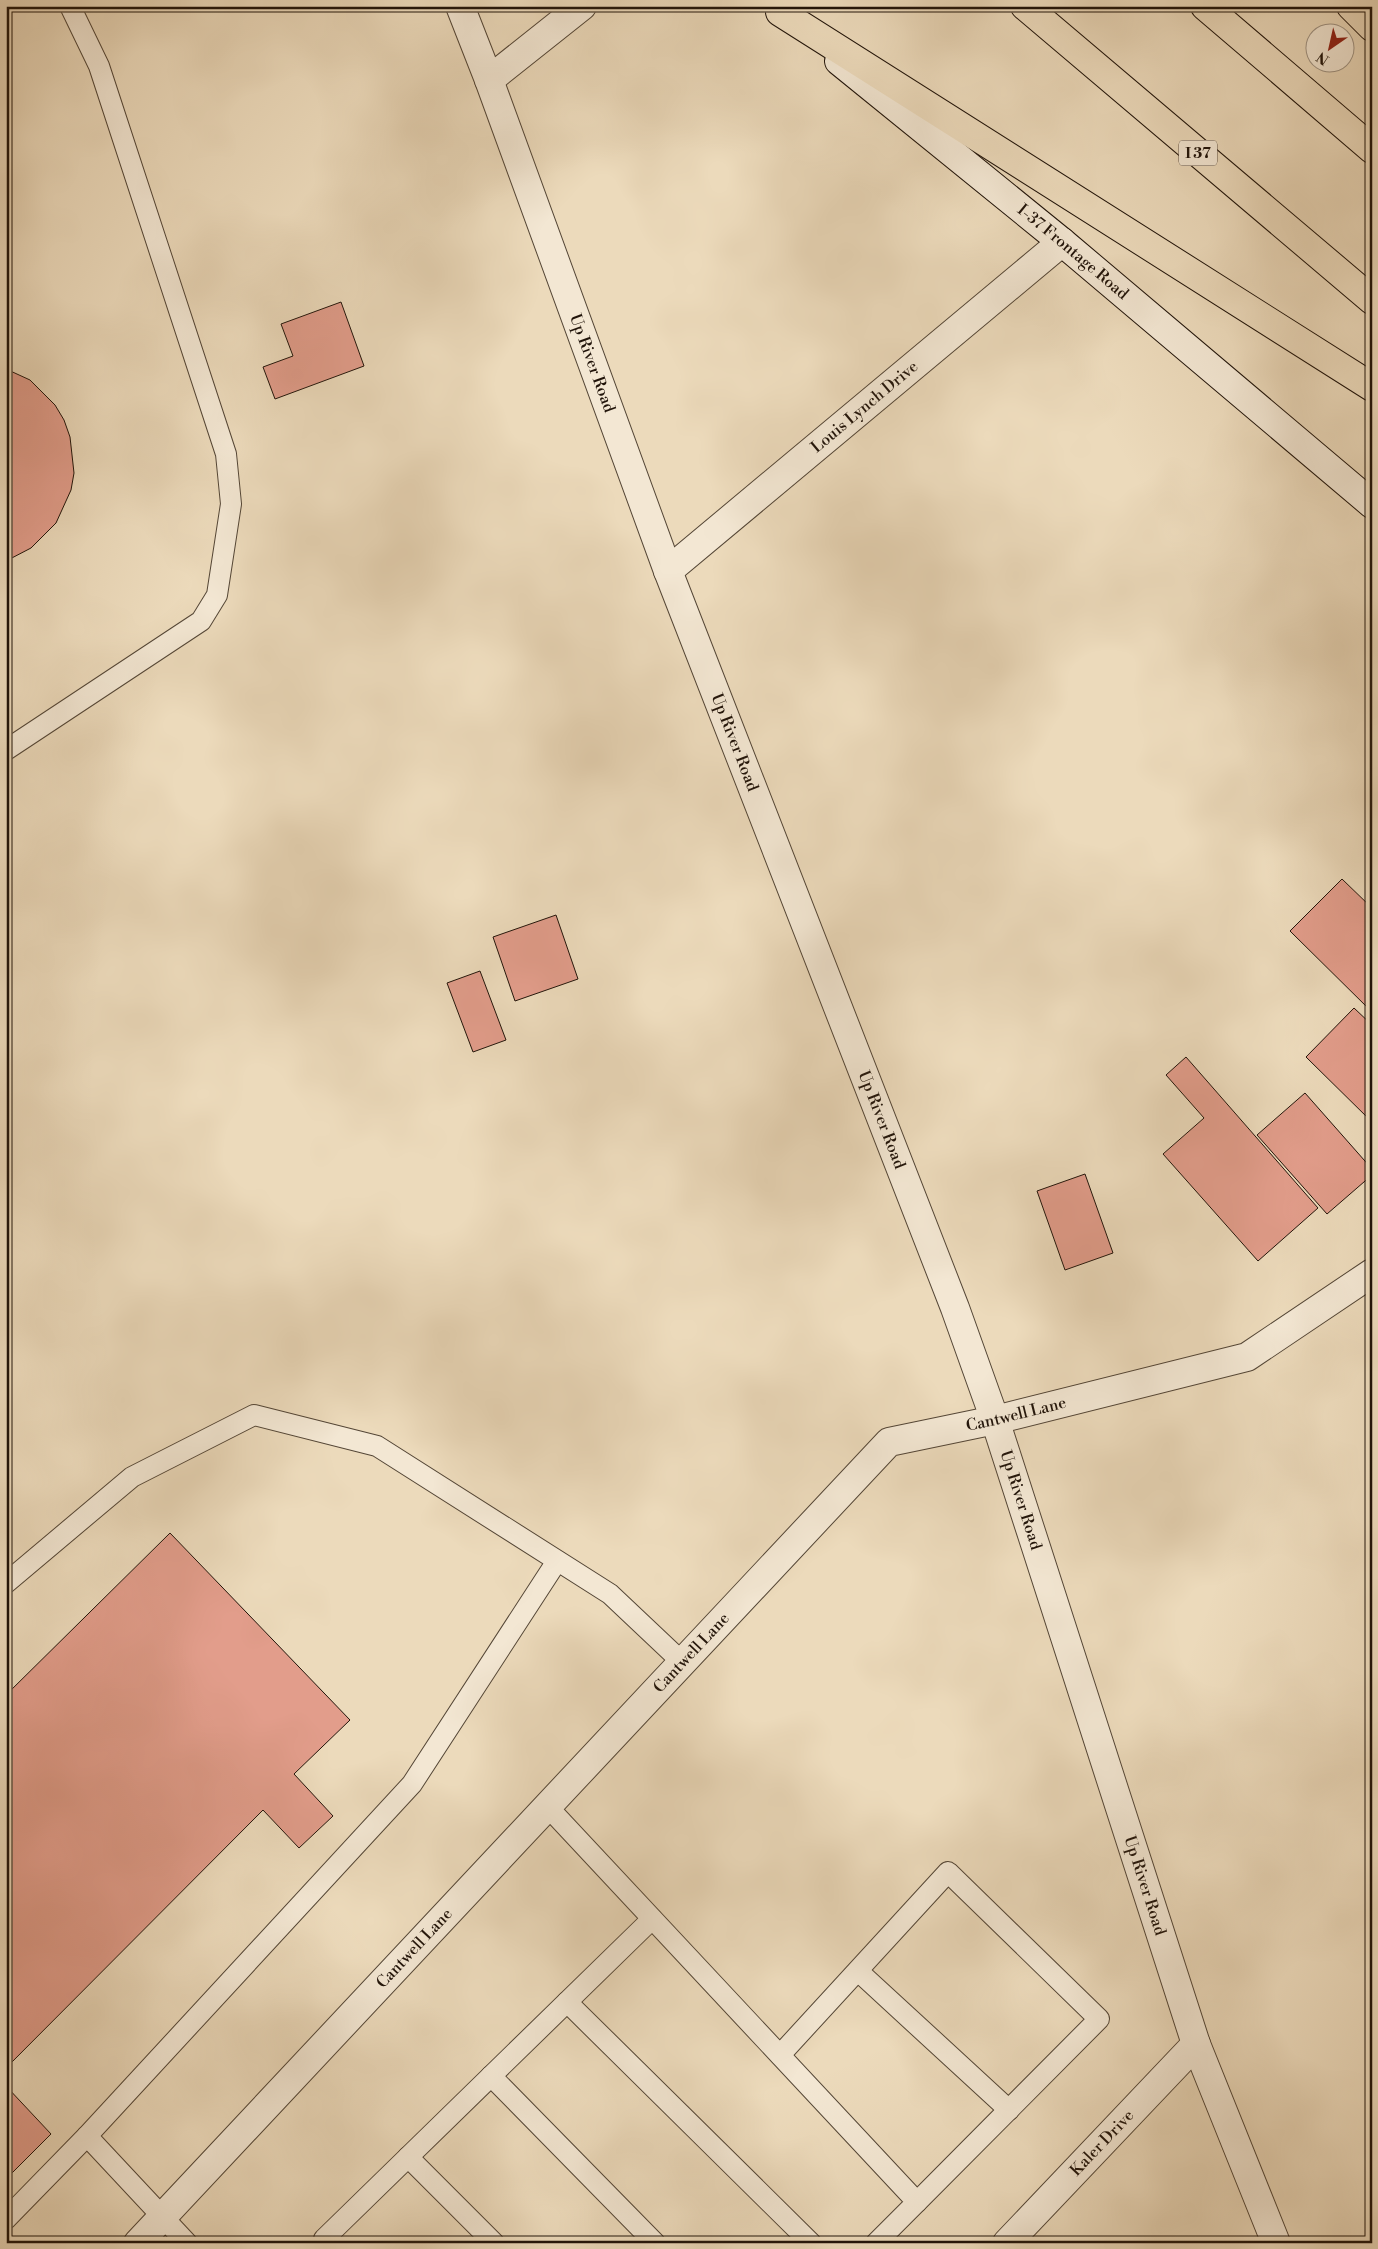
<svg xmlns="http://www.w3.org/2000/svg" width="1378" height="2249" viewBox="0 0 1378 2249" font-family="'Libre Bodoni',serif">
  <rect width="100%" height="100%" fill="#ecdabb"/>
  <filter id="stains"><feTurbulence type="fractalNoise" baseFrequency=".004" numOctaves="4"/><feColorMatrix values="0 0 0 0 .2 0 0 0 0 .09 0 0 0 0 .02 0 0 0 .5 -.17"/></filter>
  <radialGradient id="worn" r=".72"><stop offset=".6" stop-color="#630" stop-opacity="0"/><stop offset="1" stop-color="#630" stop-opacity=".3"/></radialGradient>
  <!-- building -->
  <g fill="#e29d8b" stroke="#21140a">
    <polygon points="341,302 364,366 275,399 263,367 293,356 281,324"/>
    <polygon points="6,369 30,380 55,405 64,420 70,437 74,473 71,490 56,523 31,548 6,561"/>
    <polygon points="1342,879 1372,908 1372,1012 1290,931"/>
    <polygon points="556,915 578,979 515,1001 493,937"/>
    <polygon points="480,971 506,1040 473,1052 447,983"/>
    <polygon points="1354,1008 1372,1025 1372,1122 1306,1057"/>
    <polygon points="1186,1057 1318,1208 1258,1261 1163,1154 1204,1118 1166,1075"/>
    <polygon points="1305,1093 1372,1169 1372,1175 1327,1214 1257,1135"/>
    <polygon points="1085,1174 1113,1253 1065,1270 1037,1191"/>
    <polygon points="170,1533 350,1720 294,1774 333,1816 299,1848 263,1810 6,2068 6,1695"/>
    <polygon points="6,2086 51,2134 6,2179"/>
  </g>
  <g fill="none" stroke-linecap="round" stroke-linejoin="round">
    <defs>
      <g id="service">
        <polyline points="6,750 201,621 217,595 231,504 226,454 99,66 70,6"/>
        <polyline points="6,1583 132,1477 254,1415 377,1446 610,1594 682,1662"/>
        <polyline points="547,1806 917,2202 876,2243"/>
        <polyline points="858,1971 1009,2110"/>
        <polyline points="567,2002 811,2243"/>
        <polyline points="780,2055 948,1872 1099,2019 917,2202"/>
        <polyline points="491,2076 655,2243"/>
        <polyline points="87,2136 412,1784 557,1561"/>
        <polyline points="408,2157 494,2243"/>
        <polyline points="6,2219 87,2136 187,2243"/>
        <polyline points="328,2243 324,2239 652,1919"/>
      </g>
      <g id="minor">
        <polyline points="489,80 582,6"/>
        <path id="s1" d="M 668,571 L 1062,242"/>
        <path id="s2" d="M 138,2243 L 889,1442 L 995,1420 L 1247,1357 L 1372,1273"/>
        <path id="s3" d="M 1007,2243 L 1196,2044"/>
      </g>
      <g id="tertiary">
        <path id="s4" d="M 460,6 L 489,80 L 668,571 L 955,1308 L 995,1420 L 1196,2044 L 1276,2243"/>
      </g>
      <g id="secondary">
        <path id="s5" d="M 839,61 L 1062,242 L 1372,504"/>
      </g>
      <g id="motorway">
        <polyline points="1025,6 1372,300"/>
        <polyline points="1205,6 1372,149"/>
        <polyline points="1351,6 1372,27"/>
        <polyline points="780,12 1372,387"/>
      </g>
    </defs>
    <!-- service casing -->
    <use href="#service" stroke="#544636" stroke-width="22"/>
    <!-- minor casing -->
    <use href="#minor" stroke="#544636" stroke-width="30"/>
    <!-- tertiary casing -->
    <use href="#tertiary" stroke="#544636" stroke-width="30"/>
    <!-- secondary casing -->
    <use href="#secondary" stroke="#21140a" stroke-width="30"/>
    <!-- motorway casing -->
    <use href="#motorway" stroke="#21140a" stroke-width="30"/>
    <!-- service -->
    <use href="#service" stroke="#f3e7d3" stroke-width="20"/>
    <!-- minor -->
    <use href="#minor" stroke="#f3e7d3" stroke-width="28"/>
    <!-- tertiary -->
    <use href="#tertiary" stroke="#f3e7d3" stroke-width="28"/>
    <!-- secondary -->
    <use href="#secondary" stroke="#f3e7d3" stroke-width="28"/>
    <!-- motorway -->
    <use href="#motorway" stroke="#ecdabb" stroke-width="28"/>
  </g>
  <g text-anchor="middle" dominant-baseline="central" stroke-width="4" stroke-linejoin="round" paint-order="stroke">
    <!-- shield labels -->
    <rect fill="#f3e7d3" stroke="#605346" stroke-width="1" x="1179" y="140.5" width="38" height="25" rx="4"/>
    <g font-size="15" font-weight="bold" fill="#21140a">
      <text x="1198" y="153">I 37</text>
    </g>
    <!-- street labels -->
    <g font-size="16" fill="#21140a" stroke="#f3e7d3">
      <text stroke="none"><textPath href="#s5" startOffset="302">I-37 Frontage Road</textPath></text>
      <text stroke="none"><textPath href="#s4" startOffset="381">Up River Road</textPath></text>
      <text stroke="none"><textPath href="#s1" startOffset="256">Louis Lynch Drive</textPath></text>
      <text stroke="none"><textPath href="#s4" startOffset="786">Up River Road</textPath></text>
      <text stroke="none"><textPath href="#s4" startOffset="1191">Up River Road</textPath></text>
      <text stroke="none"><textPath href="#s2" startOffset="1228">Cantwell Lane</textPath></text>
      <text stroke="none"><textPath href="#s4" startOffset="1596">Up River Road</textPath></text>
      <text stroke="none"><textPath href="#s2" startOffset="809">Cantwell Lane</textPath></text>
      <text stroke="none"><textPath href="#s4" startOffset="2001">Up River Road</textPath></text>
      <text stroke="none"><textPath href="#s2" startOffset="404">Cantwell Lane</textPath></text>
      <text stroke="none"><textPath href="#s3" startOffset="138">Kaler Drive</textPath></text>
    </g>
  </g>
  <!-- margin -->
  <rect width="1378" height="2249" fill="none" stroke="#ecdabb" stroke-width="25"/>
  <rect x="8" y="8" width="1363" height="2234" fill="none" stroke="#21140a" stroke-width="2.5"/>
  <rect x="12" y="12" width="1353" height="2224" fill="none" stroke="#21140a"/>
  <!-- north arrow -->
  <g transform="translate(1330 48) rotate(214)"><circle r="24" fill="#f3e7d3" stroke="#9f9383"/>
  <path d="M0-4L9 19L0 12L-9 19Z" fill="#8f2418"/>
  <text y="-8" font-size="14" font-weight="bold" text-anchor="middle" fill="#21140a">N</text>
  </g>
  <rect width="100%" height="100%" filter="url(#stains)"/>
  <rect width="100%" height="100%" fill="url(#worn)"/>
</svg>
